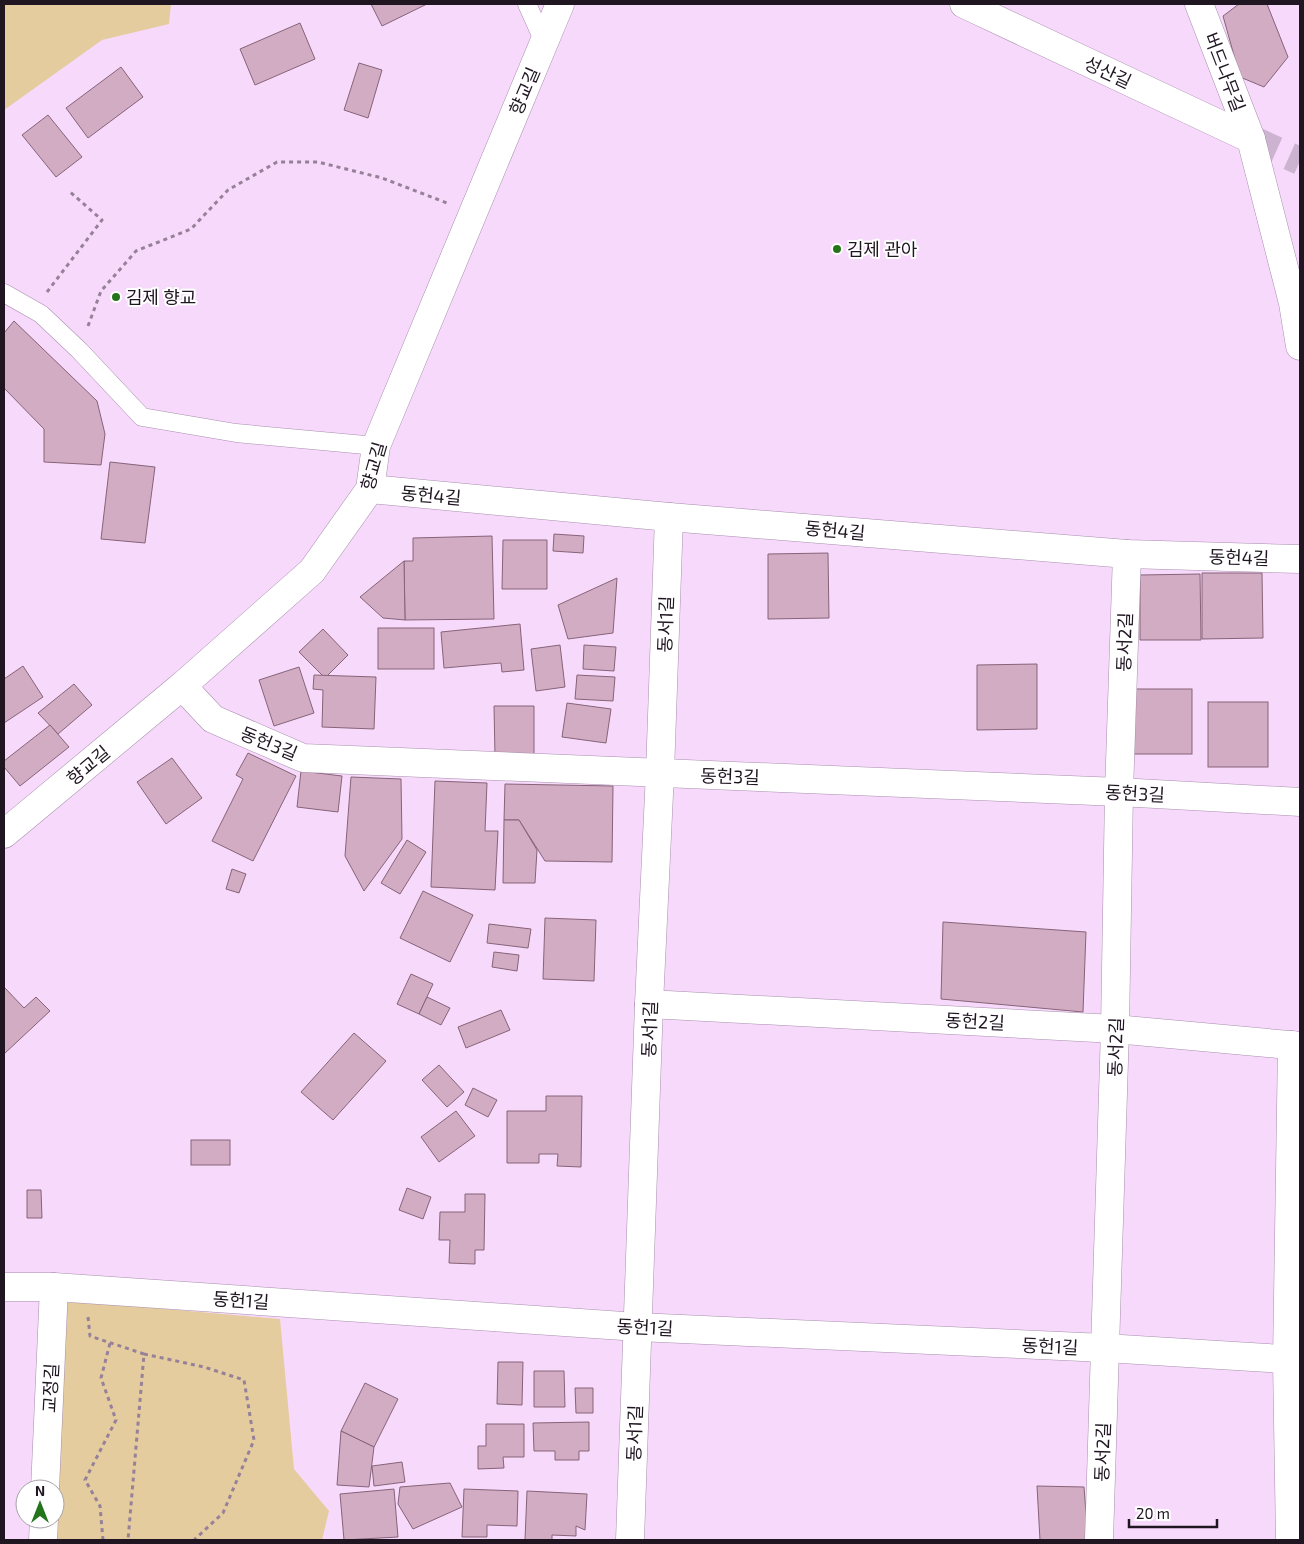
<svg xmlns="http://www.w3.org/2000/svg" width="1304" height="1544" viewBox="0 0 1304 1544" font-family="'Exo 2','Noto Sans KR',sans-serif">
  <rect width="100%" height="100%" fill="#f7dafb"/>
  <!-- green -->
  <g fill="#e4cc9f">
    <polygon points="4,4 171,4 169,24 102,40 4,110"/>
    <polygon points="65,1300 280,1319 294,1469 329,1511 322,1540 53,1540"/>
  </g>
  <!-- building -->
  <g fill="#d2acc2" stroke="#866379">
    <polygon points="371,4 427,4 382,26"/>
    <polygon points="1239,4 1267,4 1288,57 1264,87 1240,77 1223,16"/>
    <polygon points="300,23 315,59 255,85 240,49"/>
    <polygon points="359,63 382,70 368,118 344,110"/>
    <polygon points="121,67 143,97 88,138 66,108"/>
    <polygon points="48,115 82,157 56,177 22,135"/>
    <polygon points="14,321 97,401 105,434 101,465 44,462 44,429 4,388 4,333"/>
    <polygon points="110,462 155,467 145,543 101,539"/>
    <polygon points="554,534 584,536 583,553 553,551"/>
    <polygon points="492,536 494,619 405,620 404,561 413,561 413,538"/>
    <polygon points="503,540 547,540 547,589 502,589"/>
    <polygon points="828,553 829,618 768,619 768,554"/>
    <polygon points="404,561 405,620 383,618 360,597"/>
    <polygon points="1202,573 1262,573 1263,638 1202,639"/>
    <polygon points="1200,574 1201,640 1140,640 1140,575"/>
    <polygon points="617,578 613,633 568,639 558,605"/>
    <polygon points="520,624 524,670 502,672 501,663 444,668 441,632"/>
    <rect x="378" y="628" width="56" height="41"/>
    <polygon points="323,629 348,655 325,678 299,652"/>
    <polygon points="560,645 565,687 536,691 531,649"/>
    <polygon points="584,645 616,647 614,671 583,669"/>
    <polygon points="1037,664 1037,729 977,730 977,665"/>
    <polygon points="23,666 43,697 4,723 4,679"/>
    <polygon points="299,667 314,713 274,726 259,680"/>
    <polygon points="314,675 376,677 374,729 322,727 323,690 313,689"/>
    <polygon points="577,675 615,677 613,701 575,699"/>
    <polygon points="74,684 92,705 58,734 38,713"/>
    <rect x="1132" y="689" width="60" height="65"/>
    <rect x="1208" y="702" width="60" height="65"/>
    <polygon points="567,703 611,709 606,743 562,737"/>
    <polygon points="494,706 534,706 534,756 495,757"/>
    <polygon points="50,725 69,747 20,786 4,767 4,761"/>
    <polygon points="248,753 296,776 253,861 212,841 243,779 236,775"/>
    <polygon points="172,758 202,798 166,824 137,782"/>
    <polygon points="301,771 342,776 338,812 297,807"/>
    <polygon points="351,777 401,779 402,839 364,891 345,856"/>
    <polygon points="435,781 487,783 485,831 498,831 495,890 431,887"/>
    <polygon points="505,784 613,786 612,862 545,861 519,820 504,820"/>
    <polygon points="504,820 519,820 537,850 535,883 503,883"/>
    <polygon points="407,840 426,852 400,894 381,883"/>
    <polygon points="232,869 246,874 239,893 226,889"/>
    <polygon points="423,891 473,915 450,962 400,938"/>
    <polygon points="545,918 596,920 594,981 543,979"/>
    <polygon points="943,922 1086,932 1083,1012 941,999"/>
    <polygon points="489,924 531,929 528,948 487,943"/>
    <polygon points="494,952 519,955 517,971 492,967"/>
    <polygon points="411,974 433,984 419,1014 397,1004"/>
    <polygon points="5,988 24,1008 36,997 50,1011 4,1054 4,989"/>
    <polygon points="427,997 450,1008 441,1025 419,1014"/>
    <polygon points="501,1010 510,1030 466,1048 458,1027"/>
    <polygon points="354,1033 386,1061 333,1120 301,1092"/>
    <polygon points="439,1065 464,1092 447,1107 422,1080"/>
    <polygon points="473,1088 497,1100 488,1117 465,1105"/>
    <polygon points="546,1096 582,1096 581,1167 557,1166 558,1154 539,1154 539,1163 507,1163 507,1111 546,1111"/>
    <polygon points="456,1111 475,1136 439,1162 421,1137"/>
    <rect x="191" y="1140" width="39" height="25"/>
    <polygon points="407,1188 431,1197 423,1219 399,1210"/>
    <polygon points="27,1190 41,1190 42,1218 27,1218"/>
    <polygon points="465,1194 485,1194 484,1250 475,1250 475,1264 449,1263 450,1240 439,1240 440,1212 465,1212"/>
    <polygon points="498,1362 523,1362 522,1405 497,1404"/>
    <polygon points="534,1371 564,1371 565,1407 534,1407"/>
    <polygon points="365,1383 398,1399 374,1447 341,1431"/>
    <polygon points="575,1388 593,1388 593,1413 576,1413"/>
    <polygon points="589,1422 589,1451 579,1451 579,1460 555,1460 555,1451 534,1451 533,1423"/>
    <polygon points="486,1424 524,1424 524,1457 503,1457 504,1468 478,1469 478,1446 486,1446"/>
    <polygon points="341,1431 374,1447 369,1487 337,1485"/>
    <polygon points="402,1462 405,1482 374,1486 372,1466"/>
    <polygon points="450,1483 462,1507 413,1529 398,1504 400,1487"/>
    <polygon points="1037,1486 1084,1487 1088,1540 1040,1540"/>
    <polygon points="394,1489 398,1537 344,1540 340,1494"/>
    <polygon points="464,1489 518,1491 517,1526 487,1525 487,1537 462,1537"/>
    <polygon points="527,1491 587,1494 585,1530 576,1526 576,1536 552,1535 552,1540 525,1540"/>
  </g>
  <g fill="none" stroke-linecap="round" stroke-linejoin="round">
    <!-- street-tunnel -->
    <polyline stroke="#ccb3d0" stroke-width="28" stroke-dasharray="28 14" stroke-linecap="butt" points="1251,139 1300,161"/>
    <defs>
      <g id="lane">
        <polyline points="527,4 544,42"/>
        <polyline points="4,293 41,314 79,350 142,417 236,433 376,446"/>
      </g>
      <g id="street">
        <polyline points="1199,4 1251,139 1293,303 1300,346"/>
        <polyline points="370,489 669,517 1127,554 1300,559"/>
        <polyline points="182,686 213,719 303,758 1119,792 1300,802"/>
        <polyline points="649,1004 1115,1029 1300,1046"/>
        <polyline points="4,1287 54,1287 638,1327 1105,1348 1300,1360"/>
        <polyline points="45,1489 54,1287"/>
        <polyline points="43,1540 44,1519"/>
        <polyline points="630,1540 649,1004 660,773 669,517"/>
        <polyline points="1099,1540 1115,1029 1119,792 1127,554"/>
        <polyline points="1290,1540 1287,1360 1292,1045"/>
      </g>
      <g id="secondary">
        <polyline points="964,4 1251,139"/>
        <polyline points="4,834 182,686 312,571 370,489 376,446 560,4"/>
      </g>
    </defs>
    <!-- lane casing -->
    <use href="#lane" stroke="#a88ead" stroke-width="19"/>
    <!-- street casing -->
    <use href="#street" stroke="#a88ead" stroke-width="29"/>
    <!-- secondary casing -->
    <use href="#secondary" stroke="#a88ead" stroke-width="29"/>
    <!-- path -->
    <g stroke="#968199" stroke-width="3" stroke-dasharray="4 4" stroke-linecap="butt">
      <polyline points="47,292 102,220 69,191"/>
      <polyline points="88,326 101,291 136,251 191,229 228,190 277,162 318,162 382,178 447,203"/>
      <polyline points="88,1317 90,1336 144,1354 128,1540"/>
      <polyline points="144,1354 204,1367 244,1380 254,1440 223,1513 194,1540"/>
      <polyline points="103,1540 100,1506 85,1480 116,1420 101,1378 110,1343"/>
    </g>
    <!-- lane -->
    <use href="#lane" stroke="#fff" stroke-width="18"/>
    <!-- street -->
    <use href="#street" stroke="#fff" stroke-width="28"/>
    <!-- secondary -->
    <use href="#secondary" stroke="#fff" stroke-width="28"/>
  </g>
  <!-- markers -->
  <g fill="#24741c" stroke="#fff" stroke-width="2">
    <circle cx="837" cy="249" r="5"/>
    <circle cx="116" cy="297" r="5"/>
  </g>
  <g text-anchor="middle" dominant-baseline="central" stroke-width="4" stroke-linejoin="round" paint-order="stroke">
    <!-- street labels -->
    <g font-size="18" fill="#201622" stroke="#fff">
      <text transform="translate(1108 72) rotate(25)">성산길</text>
      <text transform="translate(1225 72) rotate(69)">버드나무길</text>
      <text transform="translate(524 91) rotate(-67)">향교길</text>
      <text transform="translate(373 466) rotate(-74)">향교길</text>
      <text transform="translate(431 495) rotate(5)">동헌4길</text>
      <text transform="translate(835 530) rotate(5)">동헌4길</text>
      <text transform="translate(1239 557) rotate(2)">동헌4길</text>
      <text transform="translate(665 624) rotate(-88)">동서1길</text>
      <text transform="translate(1124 642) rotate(-88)">동서2길</text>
      <text transform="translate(269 743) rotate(22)">동헌3길</text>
      <text transform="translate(88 765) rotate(-40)">향교길</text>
      <text transform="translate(730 776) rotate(2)">동헌3길</text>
      <text transform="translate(1135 793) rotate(3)">동헌3길</text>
      <text transform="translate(975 1021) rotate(3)">동헌2길</text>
      <text transform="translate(649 1029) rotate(-88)">동서1길</text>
      <text transform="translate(1115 1047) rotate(-88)">동서2길</text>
      <text transform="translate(241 1300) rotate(4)">동헌1길</text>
      <text transform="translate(645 1327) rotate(3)">동헌1길</text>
      <text transform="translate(1050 1346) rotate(3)">동헌1길</text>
      <text transform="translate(50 1388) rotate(-87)">교정길</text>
      <text transform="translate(634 1433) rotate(-88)">동서1길</text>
      <text transform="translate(1102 1452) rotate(-88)">동서2길</text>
    </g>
    <!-- poi labels -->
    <g font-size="18" fill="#201622" stroke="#fff" text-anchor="start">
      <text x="847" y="249">김제 관아</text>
      <text x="126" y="297">김제 향교</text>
    </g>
  </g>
  <!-- border -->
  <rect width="1304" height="1544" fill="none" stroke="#201622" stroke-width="10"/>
  <!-- north arrow -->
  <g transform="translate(40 1504)"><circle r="24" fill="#ffffff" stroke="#a6a2a7"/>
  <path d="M0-4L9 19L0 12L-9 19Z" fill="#24741c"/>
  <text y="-8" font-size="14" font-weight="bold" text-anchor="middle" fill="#201622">N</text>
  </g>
  <!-- scale -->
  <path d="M1129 1519v8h88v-8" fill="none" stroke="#201622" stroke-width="2.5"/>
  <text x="1136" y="1519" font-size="15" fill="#201622" stroke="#ffffff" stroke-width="4" paint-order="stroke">20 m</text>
</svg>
